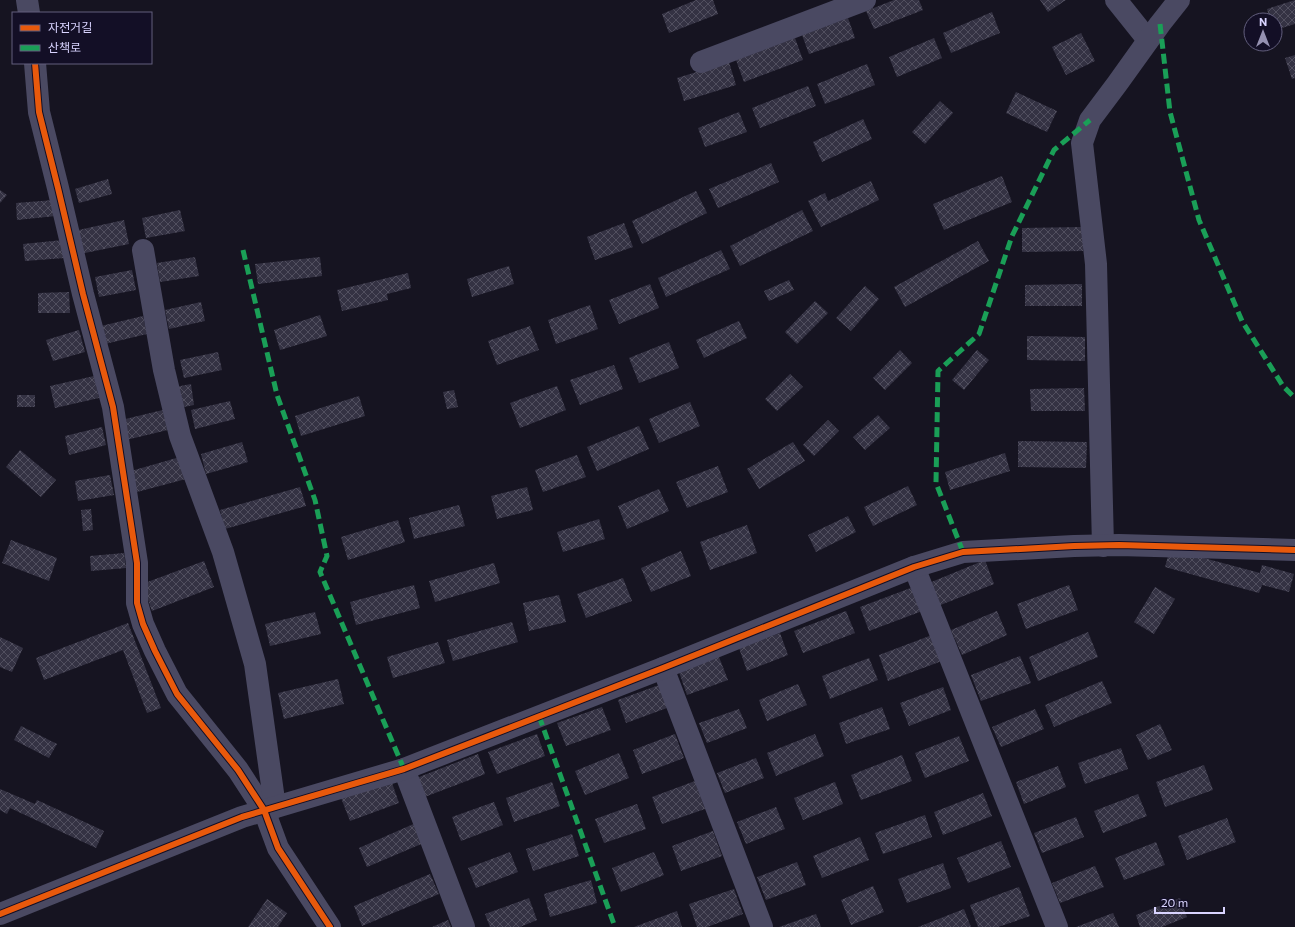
<svg xmlns="http://www.w3.org/2000/svg" width="1295" height="927" viewBox="0 0 1295 927" font-family="Commissioner,'Noto Sans KR',sans-serif">
  <defs>
    <pattern id="building-cross-hatch" width="8" height="8" patternUnits="userSpaceOnUse"><rect width="8" height="8" fill="#343243"/><path d="M0 0l8 8M0 8l8-8" fill="none" stroke="#514f5f"/></pattern>
  </defs>
  <rect width="100%" height="100%" fill="#161421"/>
  <!-- building -->
  <g fill="url(#building-cross-hatch)">
    <polygon points="696,0 713,0 718,14 669,33 662,14"/>
    <polygon points="894,0 919,0 923,10 874,29 866,11"/>
    <polygon points="1040,0 1066,0 1048,12"/>
    <polygon points="1295,0 1295,24 1275,30 1275,20 1270,20 1267,9"/>
    <polygon points="992,12 1000,33 951,53 943,33"/>
    <polygon points="848,18 855,38 809,54 802,35"/>
    <polygon points="1081,33 1095,61 1066,75 1052,47"/>
    <polygon points="795,38 803,60 744,82 736,60"/>
    <polygon points="934,38 942,58 897,77 889,57"/>
    <polygon points="1295,55 1295,78 1292,79 1285,58"/>
    <polygon points="729,62 736,85 684,101 677,78"/>
    <polygon points="867,64 875,85 825,104 817,84"/>
    <polygon points="808,86 816,106 760,128 752,108"/>
    <polygon points="1016,92 1057,111 1047,132 1006,113"/>
    <polygon points="940,101 953,113 925,144 912,132"/>
    <polygon points="739,112 747,132 705,147 698,128"/>
    <polygon points="863,119 872,139 822,162 813,142"/>
    <polygon points="771,163 779,182 718,208 709,189"/>
    <polygon points="1002,176 1012,202 944,230 933,204"/>
    <polygon points="108,179 112,194 79,203 75,189"/>
    <polygon points="871,181 879,200 821,227 808,201 825,193 828,201"/>
    <polygon points="0,190 7,195 0,203"/>
    <polygon points="696,191 707,213 642,244 632,221"/>
    <polygon points="54,200 56,216 17,220 16,203"/>
    <polygon points="180,210 185,231 146,238 142,218"/>
    <polygon points="802,210 813,231 740,266 730,246"/>
    <polygon points="124,220 129,244 80,254 74,231"/>
    <polygon points="624,223 633,247 595,260 587,237"/>
    <polygon points="1083,227 1083,251 1022,252 1022,228"/>
    <polygon points="63,240 65,258 25,261 23,244"/>
    <polygon points="978,241 989,261 905,307 894,287"/>
    <polygon points="721,250 730,269 666,297 658,278"/>
    <polygon points="195,257 199,276 160,282 157,263"/>
    <polygon points="320,257 322,276 258,284 255,264"/>
    <polygon points="509,266 514,284 472,297 467,279"/>
    <polygon points="132,270 136,290 99,297 95,277"/>
    <polygon points="408,273 411,288 387,294 388,300 342,311 337,290"/>
    <polygon points="789,280 794,290 769,301 764,291"/>
    <polygon points="650,284 659,308 619,324 609,300"/>
    <polygon points="1082,284 1082,306 1025,306 1025,285"/>
    <polygon points="865,286 879,299 851,331 836,318"/>
    <polygon points="69,292 70,313 38,313 38,293"/>
    <polygon points="815,301 828,313 797,344 785,332"/>
    <polygon points="201,302 205,321 169,329 165,310"/>
    <polygon points="590,305 598,329 556,344 548,320"/>
    <polygon points="320,315 327,336 280,350 274,330"/>
    <polygon points="143,316 147,334 105,344 101,326"/>
    <polygon points="739,321 747,338 704,358 696,340"/>
    <polygon points="530,326 539,350 497,365 488,341"/>
    <polygon points="79,330 85,352 53,361 46,340"/>
    <polygon points="1027,336 1085,337 1085,361 1027,360"/>
    <polygon points="669,342 679,368 639,383 629,358"/>
    <polygon points="900,350 912,363 885,390 873,378"/>
    <polygon points="977,350 989,360 964,390 952,380"/>
    <polygon points="218,352 222,370 184,378 180,360"/>
    <polygon points="614,365 623,389 580,405 570,380"/>
    <polygon points="790,374 803,387 777,411 765,399"/>
    <polygon points="94,376 99,398 55,408 50,386"/>
    <polygon points="191,384 194,405 179,408 175,387"/>
    <polygon points="557,386 566,410 520,428 510,403"/>
    <polygon points="1084,388 1085,411 1031,411 1030,389"/>
    <polygon points="454,390 458,407 447,409 443,392"/>
    <rect x="17" y="395" width="18" height="12"/>
    <polygon points="359,396 365,416 301,436 295,416"/>
    <polygon points="230,401 235,419 195,429 191,410"/>
    <polygon points="690,402 700,426 659,443 649,419"/>
    <polygon points="167,409 172,429 126,440 121,420"/>
    <polygon points="878,415 890,428 865,450 853,437"/>
    <polygon points="828,420 839,431 814,456 803,445"/>
    <polygon points="639,426 649,449 597,471 587,447"/>
    <polygon points="102,427 106,445 69,455 65,436"/>
    <polygon points="1018,441 1087,442 1086,468 1018,467"/>
    <polygon points="242,442 248,462 206,474 201,454"/>
    <polygon points="793,442 805,461 759,489 747,469"/>
    <polygon points="20,450 56,480 41,497 6,467"/>
    <polygon points="1005,453 1010,471 950,490 945,472"/>
    <polygon points="577,455 586,477 543,492 535,470"/>
    <polygon points="180,457 186,479 137,492 131,471"/>
    <polygon points="718,466 728,492 687,508 676,482"/>
    <polygon points="110,475 114,495 78,501 75,481"/>
    <polygon points="908,486 917,505 873,526 864,507"/>
    <polygon points="300,487 306,506 225,529 220,510"/>
    <polygon points="527,487 533,510 497,519 491,496"/>
    <polygon points="659,489 669,511 627,529 618,506"/>
    <polygon points="459,505 465,526 414,539 409,518"/>
    <polygon points="91,509 93,530 83,531 81,510"/>
    <polygon points="848,516 856,532 816,552 808,535"/>
    <polygon points="599,519 605,539 563,552 557,532"/>
    <polygon points="398,520 405,542 348,560 341,537"/>
    <polygon points="747,525 757,553 710,570 700,542"/>
    <polygon points="11,540 57,558 49,581 2,563"/>
    <polygon points="1170,549 1260,573 1262,565 1294,574 1289,592 1262,585 1259,593 1165,567"/>
    <polygon points="681,551 691,576 651,592 641,568"/>
    <polygon points="124,553 126,568 91,571 90,556"/>
    <polygon points="985,560 994,584 938,606 929,583"/>
    <polygon points="204,561 214,587 152,611 142,584"/>
    <polygon points="494,563 500,583 435,602 429,581"/>
    <polygon points="623,578 632,601 586,618 577,594"/>
    <polygon points="414,585 420,608 356,625 350,602"/>
    <polygon points="1069,585 1078,610 1026,629 1017,604"/>
    <polygon points="916,586 925,610 869,631 860,607"/>
    <polygon points="1155,587 1175,599 1154,634 1134,622"/>
    <polygon points="559,595 566,622 529,631 523,603"/>
    <polygon points="846,611 855,633 803,653 794,631"/>
    <polygon points="997,611 1007,635 962,655 951,630"/>
    <polygon points="315,612 321,634 270,646 265,624"/>
    <polygon points="512,622 518,642 453,661 447,640"/>
    <polygon points="128,623 161,708 147,713 123,650 44,680 36,658"/>
    <polygon points="1088,632 1098,657 1038,681 1029,657"/>
    <polygon points="780,633 788,655 747,671 739,648"/>
    <polygon points="932,635 942,661 888,681 879,655"/>
    <polygon points="0,637 23,648 12,672 0,667"/>
    <polygon points="438,642 445,663 393,678 387,657"/>
    <polygon points="1020,656 1031,683 981,701 971,675"/>
    <polygon points="719,657 728,680 687,695 679,672"/>
    <polygon points="869,658 878,680 830,699 822,676"/>
    <polygon points="338,679 344,704 284,719 278,693"/>
    <polygon points="1102,681 1112,703 1054,727 1045,705"/>
    <polygon points="798,684 807,705 767,721 759,700"/>
    <polygon points="659,685 667,708 626,723 618,700"/>
    <polygon points="943,687 951,710 909,726 900,703"/>
    <polygon points="602,707 611,730 566,746 557,723"/>
    <polygon points="882,707 890,729 846,744 839,723"/>
    <polygon points="739,709 747,728 707,743 699,723"/>
    <polygon points="1035,709 1044,729 1001,747 992,727"/>
    <polygon points="1160,724 1172,750 1148,760 1136,735"/>
    <polygon points="21,726 57,744 49,758 14,740"/>
    <polygon points="537,734 545,756 497,774 488,752"/>
    <polygon points="675,734 684,758 642,774 633,750"/>
    <polygon points="815,734 824,756 776,776 767,753"/>
    <polygon points="959,736 969,761 925,778 915,753"/>
    <polygon points="1121,748 1128,769 1085,784 1078,763"/>
    <polygon points="619,753 629,778 585,795 575,771"/>
    <polygon points="478,754 485,774 422,798 414,779"/>
    <polygon points="902,755 912,781 861,800 851,775"/>
    <polygon points="756,758 764,778 725,793 717,773"/>
    <polygon points="1204,765 1213,790 1165,807 1156,782"/>
    <polygon points="1058,766 1066,787 1024,804 1016,782"/>
    <polygon points="391,780 399,803 350,821 341,798"/>
    <polygon points="695,781 705,809 662,824 652,797"/>
    <polygon points="552,782 560,806 514,822 506,798"/>
    <polygon points="835,782 843,804 803,820 794,798"/>
    <polygon points="0,789 35,804 37,800 104,831 96,848 10,808 7,814 0,810"/>
    <polygon points="983,793 992,816 943,835 934,812"/>
    <polygon points="1138,794 1147,816 1103,833 1094,811"/>
    <polygon points="494,802 503,825 461,841 452,817"/>
    <polygon points="637,804 646,829 604,843 595,819"/>
    <polygon points="776,807 785,829 746,844 737,822"/>
    <polygon points="925,815 932,837 883,854 875,833"/>
    <polygon points="1076,817 1084,837 1042,853 1034,833"/>
    <polygon points="1227,818 1236,842 1187,860 1178,836"/>
    <polygon points="418,822 426,842 367,867 359,848"/>
    <polygon points="713,831 722,856 681,871 672,846"/>
    <polygon points="572,834 579,856 533,871 526,849"/>
    <polygon points="860,837 869,860 822,878 813,856"/>
    <polygon points="1001,841 1011,867 968,883 957,858"/>
    <polygon points="1156,842 1165,865 1124,880 1115,858"/>
    <polygon points="510,852 518,872 476,888 468,868"/>
    <polygon points="654,852 664,875 621,892 612,868"/>
    <polygon points="797,862 806,885 766,900 757,877"/>
    <polygon points="943,863 951,888 907,903 898,879"/>
    <polygon points="1095,866 1104,887 1060,903 1052,883"/>
    <polygon points="430,874 439,894 362,926 354,906"/>
    <polygon points="591,880 597,903 550,917 544,894"/>
    <polygon points="873,886 884,912 851,925 841,900"/>
    <polygon points="1019,887 1030,916 998,927 978,927 970,905"/>
    <polygon points="734,889 743,914 707,927 697,927 689,904"/>
    <polygon points="529,898 537,920 520,927 490,927 485,914"/>
    <polygon points="1180,898 1187,917 1162,927 1140,927 1136,915"/>
    <polygon points="267,899 287,913 278,927 248,927"/>
    <polygon points="964,909 971,927 918,927"/>
    <polygon points="677,911 682,927 634,927"/>
    <polygon points="1113,913 1119,927 1076,927"/>
    <polygon points="816,914 821,927 779,927"/>
    <polygon points="448,920 451,927 432,927"/>
  </g>
  <g fill="none" stroke-linecap="round" stroke-linejoin="round">
    <!-- minor -->
    <g stroke="#4a4962" stroke-width="22">
      <polyline points="27,0 29,13"/>
      <polyline points="1116,0 1148,40"/>
      <polyline points="701,62 865,0"/>
      <polyline points="35,63 39,112 58,188 83,294 113,407 137,563 137,603 143,624 155,651 177,694 238,770 264,810 278,848 330,927"/>
      <polyline points="143,250 164,370 180,436 223,552 255,664 275,807"/>
      <polyline points="1103,546 1096,264 1082,143 1090,120 1117,84 1160,24 1179,0"/>
      <polyline points="914,567 1057,927"/>
      <polyline points="663,668 762,927"/>
      <polyline points="404,769 464,927"/>
      <polyline points="0,914 242,817 404,769 663,668 914,567 963,552 1074,546 1119,545 1295,550"/>
    </g>
    <!-- quiet -->
    <g stroke="#1a9f57" stroke-width="5" stroke-dasharray="10 5" stroke-linecap="butt">
      <polyline points="1160,24 1170,112 1199,220 1242,321 1283,386 1295,398"/>
      <polyline points="243,250 277,395 315,500 327,556 320,572 404,769"/>
      <polyline points="963,552 936,483 938,371 979,334 1012,236 1054,150 1090,120"/>
      <polyline points="539,716 615,927"/>
    </g>
    <defs>
      <g id="cycleway">
        <polyline points="35,63 39,112 58,188 83,294 113,407 137,563 137,603 143,624 155,651 177,694 238,770 264,810 278,848 330,927"/>
        <polyline points="0,914 242,817 404,769 663,668 914,567 963,552 1074,546 1119,545 1295,550"/>
      </g>
    </defs>
    <!-- cycleway casing -->
    <use href="#cycleway" stroke="#130f26" stroke-width="8"/>
    <!-- cycleway -->
    <use href="#cycleway" stroke="#e8590c" stroke-width="6"/>
  </g>
  <!-- legend -->
  <rect x="12" y="12" width="140" height="52" fill="#130f26" stroke="#625e7d"/>
  <rect x="20" y="25" width="20" height="6" fill="#e8590c" stroke="#625e7d"/>
  <text x="48" y="32" font-size="12" fill="#d9d4ff">자전거길</text>
  <rect x="20" y="45" width="20" height="6" fill="#1a9f57" stroke="#625e7d"/>
  <text x="48" y="52" font-size="12" fill="#d9d4ff">산책로</text>
  <!-- north arrow -->
  <g transform="translate(1263 32)"><circle r="19" fill="#130f26" stroke="#625e7d"/>
  <path d="M0-3L7 15L0 10L-7 15Z" fill="#9591b1"/>
  <text y="-6" font-size="11" font-weight="bold" text-anchor="middle" fill="#d9d4ff">N</text>
  </g>
  <!-- scale -->
  <path d="M1155 907v6h69v-6" fill="none" stroke="#d9d4ff" stroke-width="2"/>
  <text x="1161" y="907" font-size="12" fill="#d9d4ff" stroke="#130f26" stroke-width="3" paint-order="stroke">20 m</text>
</svg>
